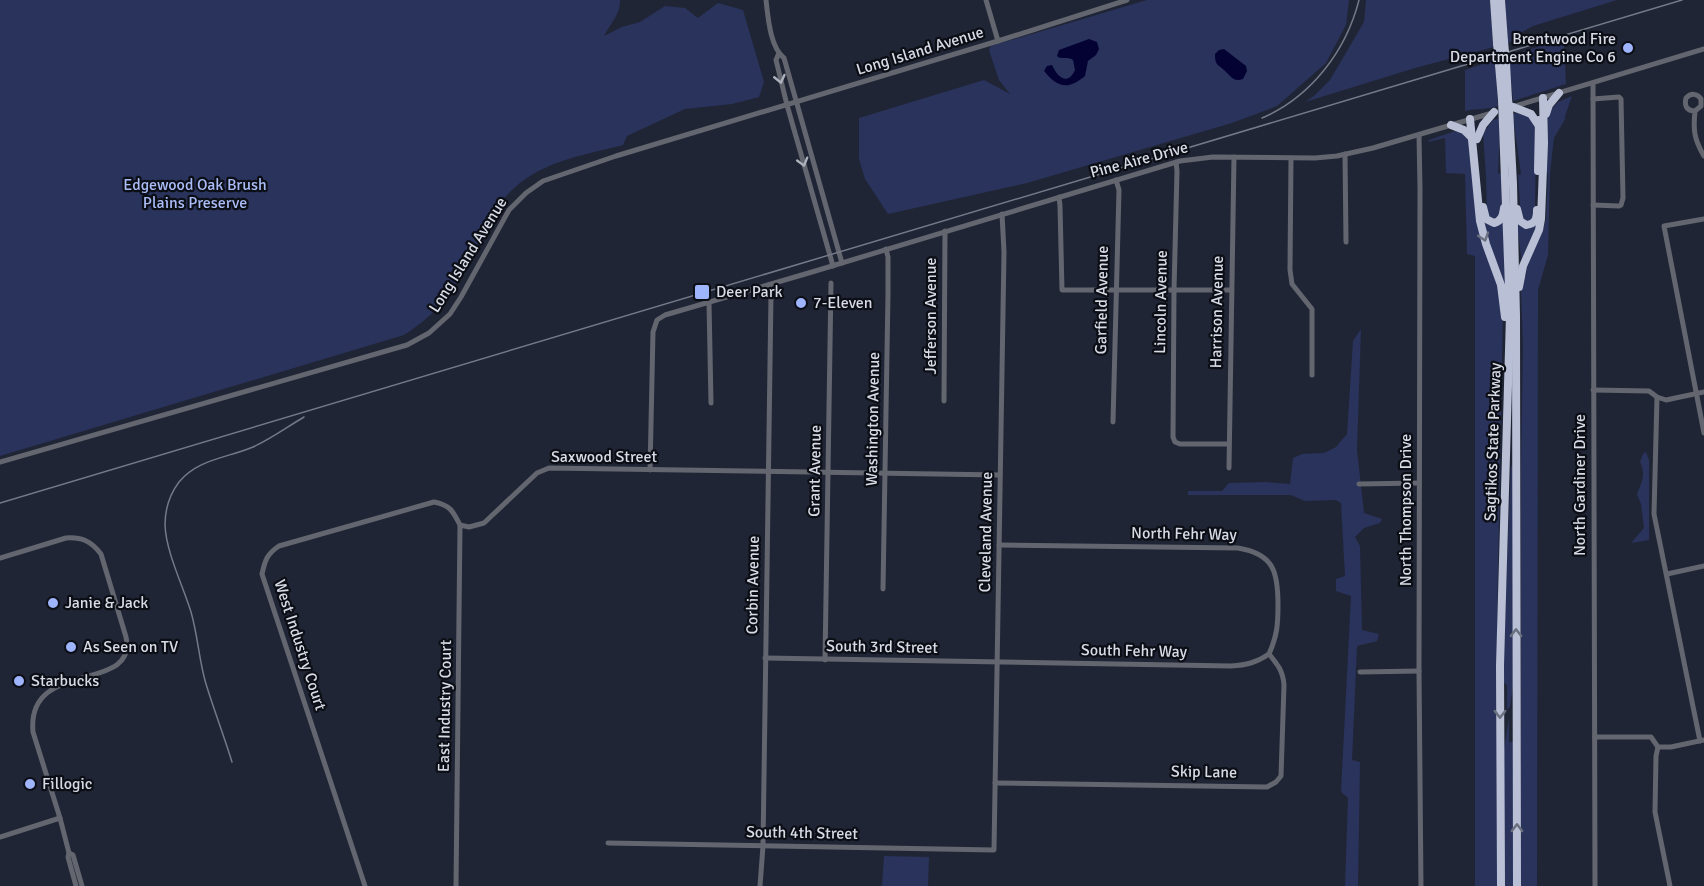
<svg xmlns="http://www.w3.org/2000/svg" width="1704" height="886" viewBox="0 0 1704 886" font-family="Signika,sans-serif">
  <rect width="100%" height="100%" fill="#202535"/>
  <!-- green -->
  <g fill="#29335c">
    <path d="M 0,0 L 620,0 C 621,14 609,25 604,36 L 622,27 L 640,22 L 665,6 L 685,8 L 698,18 L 718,3 L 743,10 L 764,82 L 759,97 L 732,104 L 685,109 L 627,136 L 623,145 C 588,154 549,160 520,183 C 488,208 480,247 459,279 C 443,304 429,319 404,335 L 0,456 Z"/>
    <polygon points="1147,0 1349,0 1346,25 1326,63 1277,106 1232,123 1027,183 888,214 865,179 859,159 859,118 984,80 1010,94 999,80 989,50 991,46"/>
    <polygon points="1366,0 1490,0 1494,47 1415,68 1305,102 1314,96 1330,80 1364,22"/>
    <path d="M 1505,0 L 1617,0 L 1533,26 L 1522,32 C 1521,39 1515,40 1508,43 Z"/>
    <polygon points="1564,39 1566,84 1513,101 1509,56"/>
    <path d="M 1495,60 L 1498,106 C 1487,110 1477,108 1465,111 L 1465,70 Z"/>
    <polygon points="1572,96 1564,119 1567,116 1554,138 1550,173 1548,255 1538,290 1537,886 1521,886 1521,466 1523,345 1521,291 1524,276 1526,275 1527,265 1540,236 1546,220 1548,175 1545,166 1548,113 1558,102"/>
    <polygon points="1516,113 1528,116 1536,126 1535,216 1528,224 1521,217 1518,175 1521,174 1513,117 1499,122 1500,132 1498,173 1501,174 1502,215 1499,220 1491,220 1487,214 1486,176 1483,133 1493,120"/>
    <polygon points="1455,131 1461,132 1470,141 1473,171 1503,310 1497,620 1497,886 1475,886 1475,256 1467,254 1465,174 1446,173 1445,138 1428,142 1429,140"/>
    <polygon points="1505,219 1507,291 1504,291 1485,235 1483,220 1489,225 1494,226"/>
    <path d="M 1539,222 L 1522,265 L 1517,223 C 1527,231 1529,229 1539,222 Z"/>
    <polygon points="1361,329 1357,450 1364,513 1382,519 1380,523 1364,528 1355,537 1360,546 1362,630 1379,634 1377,641 1357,646 1352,760 1360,762 1358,886 1345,886 1348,798 1341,792 1351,596 1336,591 1336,579 1345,576 1341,503 1336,500 1305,501 1291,495 1188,495 1188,491 1222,491 1229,483 1265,482 1290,484 1293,458 1302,454 1324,453 1336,447 1347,434 1353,341"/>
    <path d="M 1646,452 L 1649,460 L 1649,540 L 1631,543 L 1644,528 L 1641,504 L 1637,494 C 1642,482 1646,474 1640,462 L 1643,454 Z"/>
    <polygon points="1511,466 1514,466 1514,678 1510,707 1507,710 1507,686 1505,683 1503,683 1506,584"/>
    <polygon points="1509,717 1509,742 1514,742 1513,886 1504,886 1503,750 1504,750"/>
    <polygon points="884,856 929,857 928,886 882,886"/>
  </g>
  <!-- water -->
  <g fill="#040232">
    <path d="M 1089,39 L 1097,42 L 1099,49 L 1096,55 L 1088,61 L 1085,76 C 1068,90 1058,88 1044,71 L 1047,66 L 1052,65 C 1057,76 1067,87 1075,70 L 1073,60 C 1067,56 1061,60 1057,56 L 1059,50 Z"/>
    <path d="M 1224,49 L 1246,66 L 1247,71 L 1243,79 C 1233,82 1232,77 1225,71 C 1218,64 1215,66 1215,54 L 1219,50 Z"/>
  </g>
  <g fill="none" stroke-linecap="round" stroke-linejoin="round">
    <!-- minor -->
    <g stroke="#63666f" stroke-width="5">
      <path d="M 766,0 C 768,17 770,47 784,58 L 842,263"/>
      <polyline points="986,0 998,41"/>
      <polyline points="779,53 776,60 787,105 833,266"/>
      <polyline points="1593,83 1595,886"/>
      <polyline points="1593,99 1619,97 1621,99 1623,198 1621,205 1619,206 1593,205"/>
      <polyline points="1512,107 1704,49"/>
      <path d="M 1695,111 C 1687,111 1684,106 1686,98 C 1691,93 1697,93 1701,99 L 1701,106 L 1695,111 C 1693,130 1694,139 1704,156"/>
      <polyline points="1419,135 1420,189 1419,671 1421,886"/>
      <polyline points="1345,154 1346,242"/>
      <polyline points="1291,158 1290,270 1292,284 1312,309 1312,375"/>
      <polyline points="1176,162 1177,171 1174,290 1173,437 1175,442 1180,444 1228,444"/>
      <polyline points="1059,197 1060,206 1062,290 1231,290"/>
      <polyline points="1704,219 1664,226 1704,433"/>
      <polyline points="709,302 711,403"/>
      <polyline points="1593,390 1649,391 1657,397 1666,400 1704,392"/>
      <polyline points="1657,397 1654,514 1700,741"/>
      <polyline points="944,401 945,231"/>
      <polyline points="1113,422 1119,190 1116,180"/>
      <polyline points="0,462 407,345 429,333 450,314 461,297 509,210 526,193 543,181 616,156 998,41 1127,0"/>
      <polyline points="1229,468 1234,157"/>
      <polyline points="650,470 653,332 657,320 665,315 812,272 1180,161 1213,157 1315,158 1337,156 1373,148 1492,113"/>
      <polyline points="1359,484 1419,483"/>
      <polyline points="460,525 469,527 484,523 537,473 549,468 1000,475"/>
      <path d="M 999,545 L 1238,548 C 1274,554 1278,572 1278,605 C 1278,625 1277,636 1269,654"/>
      <path d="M 0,558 L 66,538 C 82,537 91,541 101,554 L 126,637 C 138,695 26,657 33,732 L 60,818 L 69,853 L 68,857 L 76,886"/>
      <polyline points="1667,574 1704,566"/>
      <polyline points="883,589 888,294 888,257 886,249"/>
      <path d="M 765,658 L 1231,666 C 1246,665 1256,663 1269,654"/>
      <polyline points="825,660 831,283"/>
      <polyline points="1360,672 1419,671"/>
      <polyline points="1595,737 1651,737 1658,747 1671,747 1704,740"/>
      <polyline points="1658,747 1656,756 1655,812 1670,886"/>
      <path d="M 995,783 L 1267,787 L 1276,782 L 1281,776 L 1284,685 C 1283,671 1278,665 1269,654"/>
      <polyline points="0,837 60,818"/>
      <polyline points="608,843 994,850 1004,252 1002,214"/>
      <polyline points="69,853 73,855 82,886"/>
      <path d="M 365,886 L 262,574 C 265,560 267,554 279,546 L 434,502 C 450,505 453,511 460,525 L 456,886"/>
      <polyline points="760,886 763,846 771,295 769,285"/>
    </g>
    <!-- highway -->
    <g stroke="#b9c0d5" stroke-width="8">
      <polyline points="1494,0 1497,43"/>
      <polyline points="1501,0 1504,41"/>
      <polyline points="1506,63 1508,99"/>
      <polyline points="1499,65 1502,100"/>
      <polyline points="1513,107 1531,114 1539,126"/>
      <polyline points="1509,108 1513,184 1516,316 1517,886"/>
      <polyline points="1546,114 1549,105 1559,93"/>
      <polyline points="1470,119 1480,221 1486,244 1501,285 1505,317"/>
      <polyline points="1451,125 1464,130 1472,138"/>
      <polyline points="1477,139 1483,125 1494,112"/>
      <polyline points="1538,171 1539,120"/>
      <path d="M 1483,207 L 1486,219 L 1494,223 C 1502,221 1503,215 1504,208"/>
      <path d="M 1517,209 L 1520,221 L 1526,225 C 1536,224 1537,218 1537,210"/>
      <polyline points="1519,287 1523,266 1539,230 1541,219 1544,143 1543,98"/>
      <polyline points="1501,886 1500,666 1510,315 1503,125"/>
    </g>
    <!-- rail -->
    <g stroke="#747987" stroke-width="1.5">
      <path d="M 1262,118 C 1311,97 1346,51 1359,0"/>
      <polyline points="0,503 1682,0"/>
      <path d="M 232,762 C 224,736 214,710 206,684 C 199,661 198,636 191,612 C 183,586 166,552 165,525 C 165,510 170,494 179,482 C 198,459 227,458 253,447 C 271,439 287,427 304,417"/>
    </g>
    <!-- highway-bridge -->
    <g stroke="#b9c0d5" stroke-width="8">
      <polyline points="1504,41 1506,63"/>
      <polyline points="1497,43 1499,65"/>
      <polyline points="1508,99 1509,108"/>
      <polyline points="1502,100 1503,125"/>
    </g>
  </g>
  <!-- one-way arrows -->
  <defs><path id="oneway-chevron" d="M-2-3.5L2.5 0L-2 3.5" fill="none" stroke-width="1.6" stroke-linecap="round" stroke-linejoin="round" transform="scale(1.5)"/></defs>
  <g stroke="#aeb2bc">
    <use href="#oneway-chevron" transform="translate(780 79) rotate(77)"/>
    <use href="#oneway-chevron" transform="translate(803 162) rotate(74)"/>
  </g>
  <g stroke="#6b707f">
    <use href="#oneway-chevron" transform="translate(1484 237) rotate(72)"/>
    <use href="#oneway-chevron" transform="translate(1516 633) rotate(-90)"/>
    <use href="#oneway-chevron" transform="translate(1500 714) rotate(90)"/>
    <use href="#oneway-chevron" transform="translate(1517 828) rotate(-90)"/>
  </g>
  <!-- markers -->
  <g fill="#9eb4fd" stroke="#0c0e15" stroke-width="2">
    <circle cx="1628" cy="48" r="6"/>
    <rect x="694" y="284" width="16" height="16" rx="3"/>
    <circle cx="801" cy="303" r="6"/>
    <circle cx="53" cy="603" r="6"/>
    <circle cx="71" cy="647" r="6"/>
    <circle cx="19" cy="681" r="6"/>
    <circle cx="30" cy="784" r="6"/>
  </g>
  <g text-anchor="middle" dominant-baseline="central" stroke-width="4.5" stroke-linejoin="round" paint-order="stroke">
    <!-- poi labels -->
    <g font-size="16" fill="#d7dbe6" stroke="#0c0e15" text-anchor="start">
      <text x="1616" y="39" text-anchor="end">Brentwood Fire<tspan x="1616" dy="18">Department Engine Co 6</tspan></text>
      <text x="716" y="292">Deer Park</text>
      <text x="813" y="303">7-Eleven</text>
      <text x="65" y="603">Janie &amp; Jack</text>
      <text x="83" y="647">As Seen on TV</text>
      <text x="31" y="681">Starbucks</text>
      <text x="42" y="784">Fillogic</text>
    </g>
    <!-- street labels -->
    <g font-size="16" fill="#d7dbe6" stroke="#0c0e15">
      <text transform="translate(920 51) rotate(-17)">Long Island Avenue</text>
      <text transform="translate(1139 160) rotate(-15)">Pine Aire Drive</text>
      <text transform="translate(468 255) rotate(-58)">Long Island Avenue</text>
      <text transform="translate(1102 300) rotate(-89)">Garfield Avenue</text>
      <text transform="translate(1161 302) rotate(-89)">Lincoln Avenue</text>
      <text transform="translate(1217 312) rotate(-89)">Harrison Avenue</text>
      <text transform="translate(931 316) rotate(-90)">Jefferson Avenue</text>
      <text transform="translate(873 419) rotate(-89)">Washington Avenue</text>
      <text transform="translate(1493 442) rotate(-88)">Sagtikos State Parkway</text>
      <text x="604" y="457">Saxwood Street</text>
      <text transform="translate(815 471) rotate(-89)">Grant Avenue</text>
      <text transform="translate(1580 485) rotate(-90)">North Gardiner Drive</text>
      <text transform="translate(1406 510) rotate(-90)">North Thompson Drive</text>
      <text transform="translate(986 532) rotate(-89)">Cleveland Avenue</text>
      <text transform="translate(1184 534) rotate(1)">North Fehr Way</text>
      <text transform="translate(753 585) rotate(-89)">Corbin Avenue</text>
      <text transform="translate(300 645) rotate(72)">West Industry Court</text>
      <text transform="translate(882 647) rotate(1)">South 3rd Street</text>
      <text transform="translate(1134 651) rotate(1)">South Fehr Way</text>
      <text transform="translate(445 706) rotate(-89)">East Industry Court</text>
      <text transform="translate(1204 772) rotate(1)">Skip Lane</text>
      <text transform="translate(802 833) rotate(1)">South 4th Street</text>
    </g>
    <!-- park labels -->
    <g font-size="16" fill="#aabdf8" stroke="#0c0e15">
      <text x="195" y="185">Edgewood Oak Brush<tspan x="195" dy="18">Plains Preserve</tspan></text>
    </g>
  </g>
</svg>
